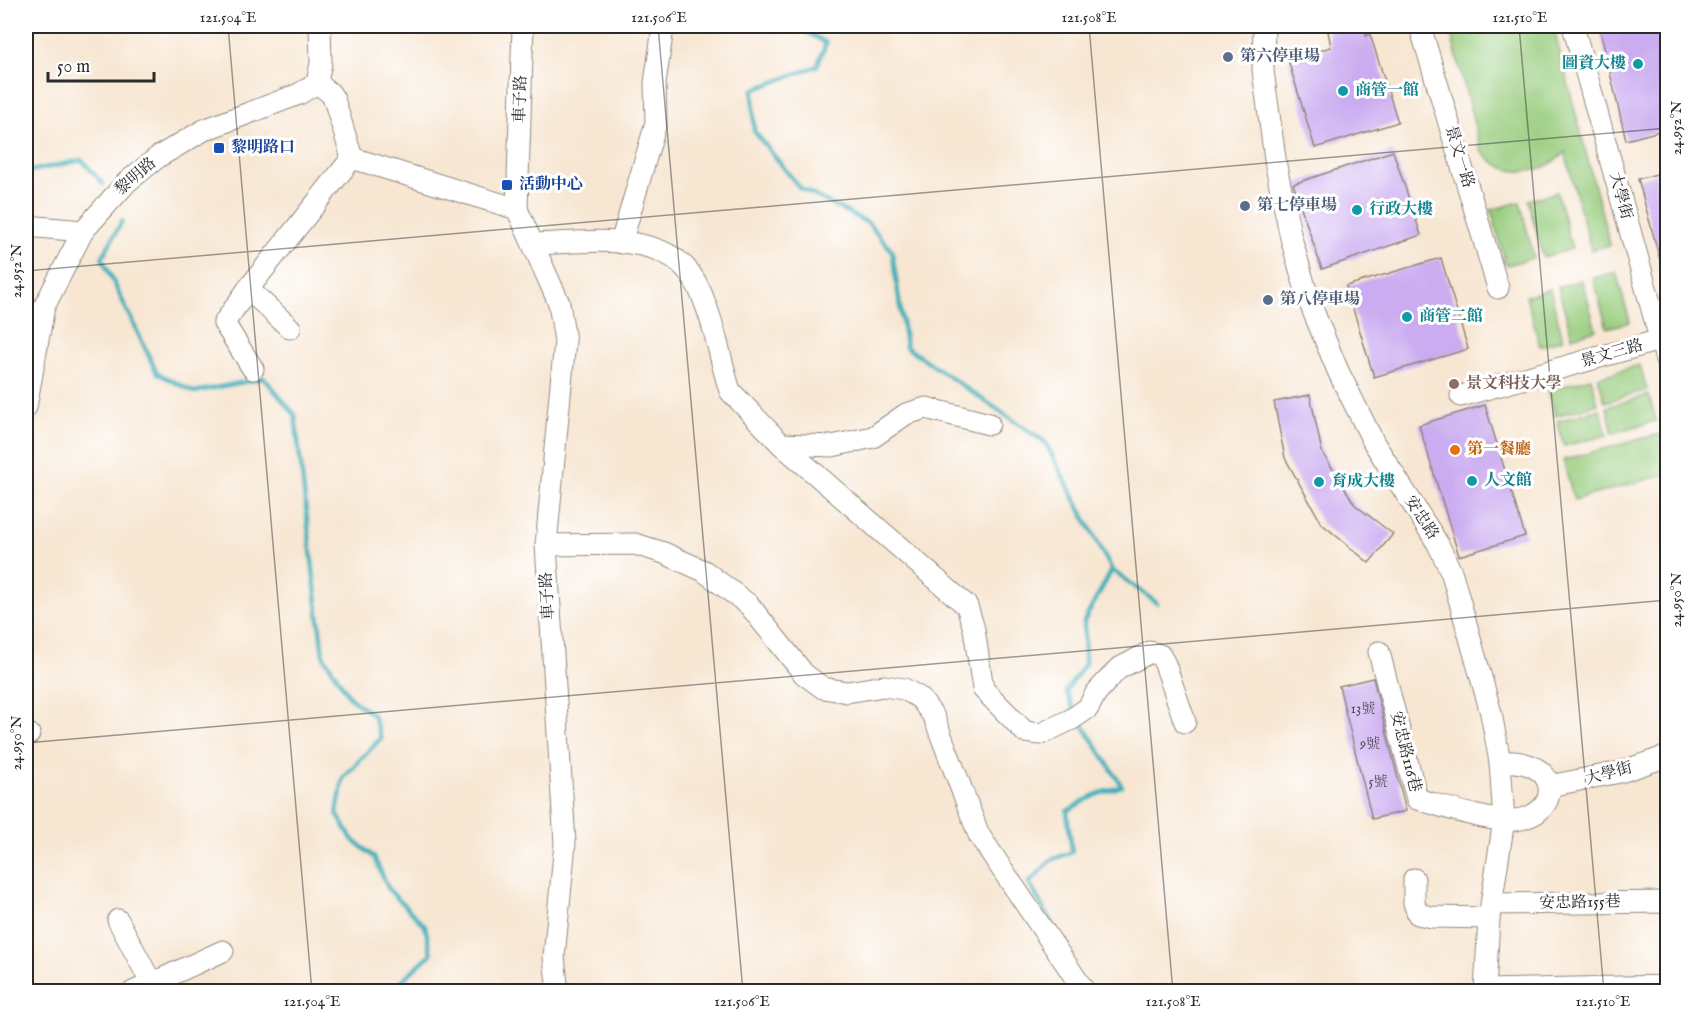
<svg xmlns="http://www.w3.org/2000/svg" width="1693" height="1017" viewBox="0 0 1693 1017" font-family="'IM FELL English','Noto Serif TC',serif">
  <rect width="100%" height="100%" fill="#fff"/>
  <filter id="ink" filterUnits="userSpaceOnUse"><feTurbulence type="fractalNoise" baseFrequency=".0167" numOctaves="2"/><feDisplacementMap in="SourceGraphic" scale="12" xChannelSelector="R" yChannelSelector="G"/><feConvolveMatrix kernelMatrix="1 2 1 2 8 2 1 2 1" color-interpolation-filters="sRGB"/></filter>
  <filter id="wash" filterUnits="userSpaceOnUse"><feTurbulence type="fractalNoise" baseFrequency=".008" numOctaves="4" result="noise"/><feDisplacementMap in="SourceGraphic" scale="24" xChannelSelector="R" yChannelSelector="G"/><feGaussianBlur stdDeviation="1.35" result="paint"/><feColorMatrix in="noise" values="0 0 0 0 0 0 0 0 0 0 0 0 0 0 0 0 0 1.4 0 .05"/><feComposite in="paint" operator="in"/></filter>
  <g filter="url(#wash)">
    <rect width="100%" height="100%" fill="#f7e6d2"/>
    <!-- green -->
    <g fill="#97cc7d" stroke="#617c54" stroke-width="1.5">
      <path d="M 1449,26 L 1553,26 L 1610,245 L 1591,250 L 1565,152 C 1541,177 1506,179 1481,151 Z"/>
      <polygon points="1557,192 1572,249 1543,257 1528,200"/>
      <polygon points="1520,202 1534,258 1506,265 1491,210"/>
      <polygon points="1616,272 1630,322 1607,328 1593,278"/>
      <polygon points="1582,280 1596,330 1572,337 1558,287"/>
      <polygon points="1550,289 1563,339 1540,346 1526,296"/>
      <polygon points="1640,365 1647,390 1605,402 1598,377"/>
      <polygon points="1591,378 1598,404 1555,416 1548,390"/>
      <polygon points="1649,395 1656,421 1613,433 1607,407"/>
      <polygon points="1600,409 1607,435 1564,446 1557,421"/>
      <polygon points="1663,433 1667,449 1667,474 1574,500 1563,460"/>
    </g>
    <g fill="none" stroke-linecap="round" stroke-linejoin="round">
      <!-- stream -->
      <g stroke="#3fafba" stroke-width="4.5">
        <polyline points="797,26 826,43 817,66 753,90 754,131 800,188 868,223 892,251 906,347 1045,442 1112,570 1084,621 1085,664 1066,691 1075,712"/>
        <polyline points="26,90 32,26"/>
        <polyline points="26,160 31,171 82,160 103,184"/>
        <polyline points="122,221 102,258 157,373 194,392 264,378 295,415 323,655 351,699 373,715 381,738 343,778 337,814 352,839 374,857 389,890 425,926 431,954 389,992"/>
        <polyline points="1112,570 1157,603"/>
        <polyline points="1055,929 1029,883 1051,860 1072,852 1067,811 1095,795 1122,786 1081,722"/>
      </g>
    </g>
    <g id="blocks">
      <!-- building -->
      <g fill="#cbacf0">
        <polygon points="1327,26 1365,26 1366,36 1370,34 1398,122 1315,148 1288,60 1331,47"/>
        <polygon points="1599,26 1616,26 1617,29 1629,26 1668,26 1668,129 1626,140"/>
        <polygon points="1393,151 1421,235 1322,269 1293,184"/>
        <polygon points="1668,171 1668,274 1664,274 1638,179"/>
        <polygon points="1441,258 1468,349 1374,377 1346,286"/>
        <polygon points="1310,395 1322,452 1355,505 1393,534 1369,563 1322,524 1285,458 1274,402"/>
        <polygon points="1485,405 1525,536 1459,556 1419,425"/>
        <polygon points="1373,678 1406,811 1372,819 1339,686"/>
      </g>
    </g>
  </g>
  <g filter="url(#ink)">
    <use href="#blocks" fill-opacity="0" stroke="#91887e" stroke-width="1.5"/>
    <g fill="none" stroke-linecap="round" stroke-linejoin="round">
      <defs>
        <g id="minor">
          <polyline points="523,26 517,209 559,303 565,341 546,545 565,843 554,957 558,992"/>
          <polyline points="1264,26 1263,71 1276,166 1291,238 1309,301 1338,371 1374,443 1438,544 1452,574 1491,713 1500,762 1504,820 1489,918 1485,992"/>
          <polyline points="1420,26 1498,288"/>
          <polyline points="1573,26 1668,367"/>
          <polyline points="317,83 330,93 334,99 352,158 517,209"/>
          <polyline points="26,226 83,231"/>
          <polyline points="621,243 656,123 655,83 662,35 661,26"/>
          <path d="M 534,244 C 584,243 666,228 695,281 C 713,313 719,356 730,391 L 781,444 L 967,606 L 974,629 L 983,689 L 1025,732 L 1041,734 L 1072,719 L 1088,708 L 1096,693 L 1118,669 L 1150,652 L 1160,655 L 1165,664 L 1185,722"/>
          <polyline points="248,289 290,328"/>
          <polyline points="253,369 224,323 248,289 352,158"/>
          <polyline points="1461,396 1660,340"/>
          <polyline points="26,407 44,307 83,231 127,182 158,157 204,130 299,94 317,83 321,63 320,26"/>
          <polyline points="781,444 832,446 873,437 906,414 926,408 989,424"/>
          <polyline points="546,545 635,544 664,553 704,571 749,605 804,674 823,688 847,692 884,686 904,689 920,698 934,717 979,835 1085,992"/>
          <path d="M 1379,652 L 1417,799 C 1442,806 1491,823 1515,820 C 1563,815 1563,757 1500,762"/>
          <polyline points="26,734 29,734"/>
          <polyline points="1549,786 1620,772 1668,756"/>
          <polyline points="1414,879 1414,903 1418,914 1432,917 1489,918"/>
          <polyline points="1492,904 1668,902"/>
          <polyline points="118,920 156,992"/>
          <polyline points="1486,990 1668,986"/>
          <polyline points="133,992 223,951"/>
        </g>
      </defs>
      <!-- minor casing -->
      <use href="#minor" stroke="#91887e" stroke-width="23"/>
      <!-- minor -->
      <use href="#minor" stroke="#fff" stroke-width="21"/>
    </g>
  </g>
  <!-- ticks -->
  <path fill="none" stroke="#2b2b2b" stroke-width="1.5" stroke-opacity="0.45" d="M 228,26 L 312,992M 658,26 L 743,992M 1089,26 L 1173,992M 1519,26 L 1604,992M 26,271 L 1668,128M 26,743 L 1668,600"/>
  <!-- markers -->
  <g fill="#5c6f8a" stroke="#fff" stroke-width="2">
    <circle cx="1228" cy="57" r="6"/>
    <circle cx="1245" cy="206" r="6"/>
    <circle cx="1268" cy="300" r="6"/>
  </g>
  <g fill="#0f9aa8" stroke="#fff" stroke-width="2">
    <circle cx="1638" cy="64" r="6"/>
    <circle cx="1343" cy="91" r="6"/>
    <circle cx="1357" cy="210" r="6"/>
    <circle cx="1407" cy="317" r="6"/>
    <circle cx="1472" cy="481" r="6"/>
    <circle cx="1319" cy="482" r="6"/>
  </g>
  <g fill="#1a4fb4" stroke="#fff" stroke-width="2">
    <rect x="213" y="142" width="12" height="12" rx="3"/>
    <rect x="501" y="179" width="12" height="12" rx="3"/>
  </g>
  <circle fill="#8d6e63" stroke="#fff" stroke-width="2" cx="1454" cy="384" r="6"/>
  <circle fill="#e8710a" stroke="#fff" stroke-width="2" cx="1455" cy="450" r="6"/>
  <g text-anchor="middle" dominant-baseline="central" stroke-width="6" stroke-linejoin="round" paint-order="stroke">
    <!-- number labels -->
    <g font-size="14" fill="#534b5c">
      <text x="1363" y="709">13號</text>
      <text x="1370" y="744">9號</text>
      <text x="1378" y="782">5號</text>
    </g>
    <!-- service labels -->
    <g font-size="16" font-weight="bold" fill="#4e5e75" stroke="#fff" text-anchor="start">
      <text x="1240" y="57">第六停車場</text>
      <text x="1257" y="206">第七停車場</text>
      <text x="1280" y="300">第八停車場</text>
    </g>
    <!-- culture labels -->
    <g font-size="16" font-weight="bold" fill="#0d838f" stroke="#fff" text-anchor="start">
      <text x="1626" y="64" text-anchor="end">圖資大樓</text>
      <text x="1355" y="91">商管一館</text>
      <text x="1369" y="210">行政大樓</text>
      <text x="1419" y="317">商管二館</text>
      <text x="1484" y="481">人文館</text>
      <text x="1331" y="482">育成大樓</text>
    </g>
    <!-- street labels -->
    <g font-size="16" fill="#2b2b2b" stroke="#fff">
      <text transform="translate(521 99) rotate(-88)">車子路</text>
      <text transform="translate(1459 157) rotate(73)">景文一路</text>
      <text transform="translate(136 177) rotate(-41)">黎明路</text>
      <text transform="translate(1620 196) rotate(75)">大學街</text>
      <text transform="translate(1612 354) rotate(-16)">景文三路</text>
      <text transform="translate(1421 518) rotate(57)">安忠路</text>
      <text transform="translate(548 596) rotate(-93)">車子路</text>
      <text transform="translate(1405 752) rotate(76)">安忠路116巷</text>
      <text transform="translate(1609 774) rotate(-15)">大學街</text>
      <text transform="translate(1580 903) rotate(-1)">安忠路155巷</text>
    </g>
    <!-- transit labels -->
    <g font-size="16" font-weight="bold" fill="#164399" stroke="#fff" text-anchor="start">
      <text x="231" y="148">黎明路口</text>
      <text x="519" y="185">活動中心</text>
    </g>
    <!-- education labels -->
    <g font-size="16" font-weight="bold" fill="#785e54" stroke="#fff" text-anchor="start">
      <text x="1466" y="384">景文科技大學</text>
    </g>
    <!-- food labels -->
    <g font-size="16" font-weight="bold" fill="#c56008" stroke="#fff" text-anchor="start">
      <text x="1467" y="450">第一餐廳</text>
    </g>
  </g>
  <!-- margin -->
  <rect width="1693" height="1017" fill="none" stroke="#fff" stroke-width="66"/>
  <!-- scale -->
  <path d="M48 72v9h106v-9" fill="none" stroke="#2b2b2b" stroke-width="3"/>
  <text x="57" y="72" font-size="18" fill="#2b2b2b" stroke="#ffffff" stroke-width="4.5" paint-order="stroke">50 m</text>
  <rect x="33" y="33" width="1627" height="951" fill="none" stroke="#2b2b2b" stroke-width="2"/>
  <g font-size="15" text-anchor="middle" fill="#2b2b2b">
    <text x="228" y="22">121.504°E</text>
    <text x="659" y="22">121.506°E</text>
    <text x="1089" y="22">121.508°E</text>
    <text x="1520" y="22">121.510°E</text>
    <text transform="translate(1676 128) rotate(-90)" y="5">24.952°N</text>
    <text transform="translate(16 271) rotate(-90)" y="5">24.952°N</text>
    <text transform="translate(1676 600) rotate(-90)" y="5">24.950°N</text>
    <text transform="translate(16 743) rotate(-90)" y="5">24.950°N</text>
    <text x="312" y="1006">121.504°E</text>
    <text x="742" y="1006">121.506°E</text>
    <text x="1173" y="1006">121.508°E</text>
    <text x="1603" y="1006">121.510°E</text>
  </g>
</svg>
